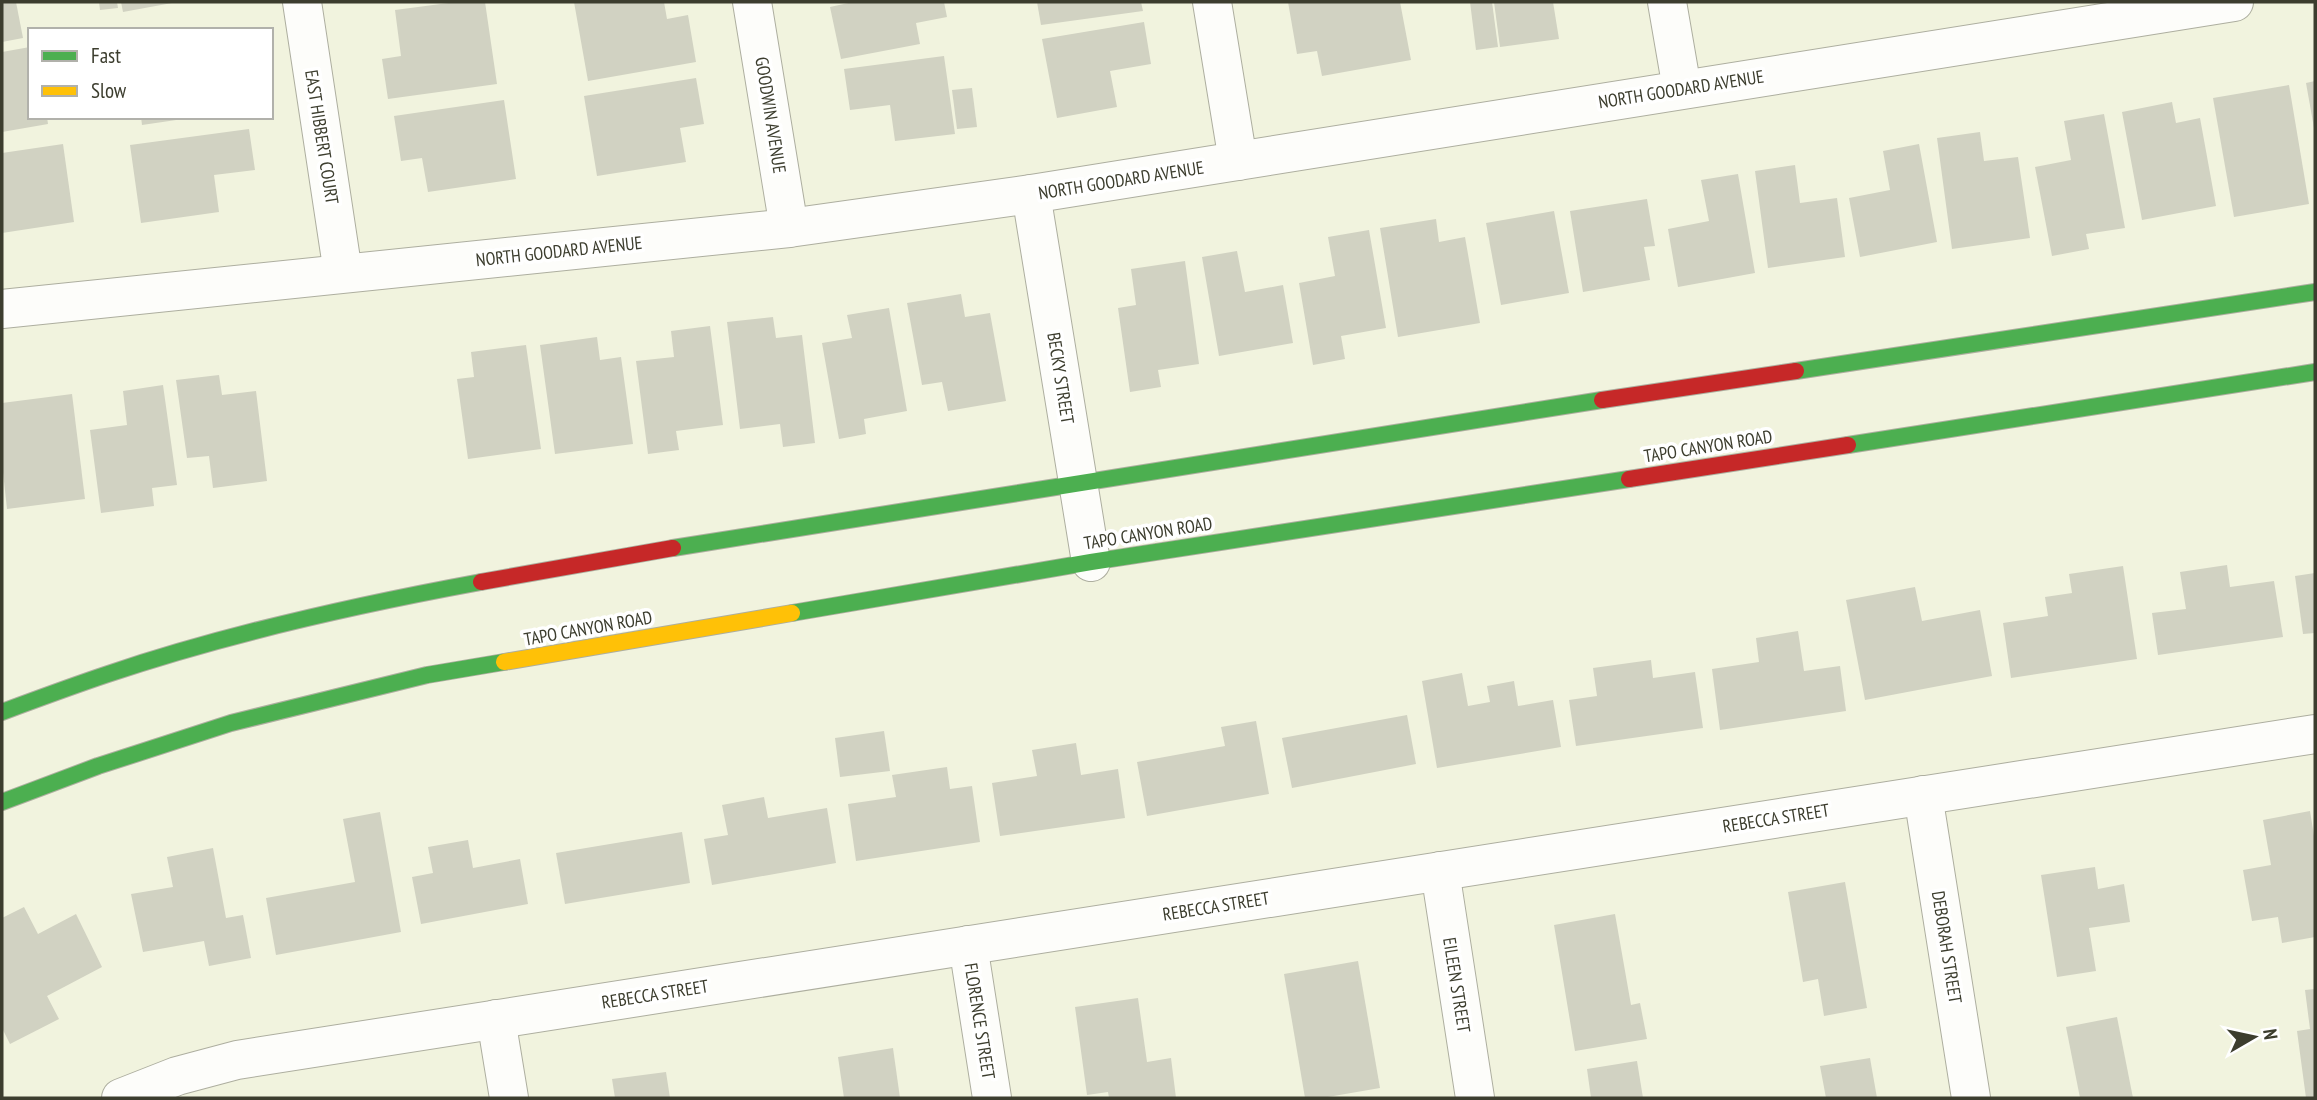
<svg xmlns="http://www.w3.org/2000/svg" width="2317" height="1100" viewBox="0 0 2317 1100" font-family="'PT Sans Narrow',sans-serif">
  <rect width="100%" height="100%" fill="#f1f3de"/>
  <!-- building -->
  <g fill="#d1d2c2">
    <polygon points="2,2 16,2 23,38 2,42"/>
    <polygon points="99,2 117,2 118,8 100,10"/>
    <polygon points="121,2 172,2 172,3 123,12"/>
    <polygon points="456,2 485,2 497,84 388,99 382,59 401,56 395,10"/>
    <polygon points="574,2 664,2 667,19 688,15 696,62 588,81"/>
    <polygon points="853,2 944,2 947,17 916,23 920,44 841,59 830,7"/>
    <polygon points="1037,2 1141,2 1143,11 1041,25"/>
    <polygon points="1288,2 1400,2 1411,60 1322,76 1317,51 1297,54"/>
    <polygon points="1470,2 1492,2 1498,47 1476,50"/>
    <polygon points="1494,2 1553,2 1559,39 1500,47"/>
    <polygon points="1144,22 1151,64 1110,71 1117,107 1057,118 1042,39"/>
    <polygon points="30,47 30,117 47,117 48,124 2,132 2,52"/>
    <polygon points="944,56 955,134 895,141 890,105 850,110 844,69"/>
    <polygon points="696,78 704,124 680,128 686,162 597,176 584,96"/>
    <polygon points="2315,81 2315,128 2314,128 2306,83"/>
    <polygon points="2289,85 2309,204 2234,217 2213,98"/>
    <polygon points="972,88 977,127 957,129 952,90"/>
    <polygon points="504,100 516,179 428,192 422,158 401,161 394,116"/>
    <polygon points="2172,102 2176,123 2200,118 2216,206 2142,220 2122,112"/>
    <polygon points="2104,114 2125,228 2086,234 2089,249 2052,256 2035,167 2071,160 2064,121"/>
    <polygon points="141,117 183,117 183,119 142,125"/>
    <polygon points="249,129 255,170 214,175 219,212 141,223 130,145"/>
    <polygon points="1980,132 1984,161 2018,157 2030,238 1952,249 1937,138"/>
    <polygon points="63,144 74,222 2,233 2,153"/>
    <polygon points="1919,144 1937,242 1860,257 1849,198 1890,190 1883,151"/>
    <polygon points="1795,165 1800,203 1837,198 1845,257 1768,268 1755,171"/>
    <polygon points="1738,174 1755,273 1678,287 1668,229 1709,221 1701,180"/>
    <polygon points="1647,199 1655,246 1644,247 1650,280 1583,292 1570,211"/>
    <polygon points="1554,211 1569,293 1501,305 1486,223"/>
    <polygon points="1436,219 1439,242 1465,237 1480,323 1398,337 1380,228"/>
    <polygon points="1369,230 1386,328 1341,336 1345,359 1313,365 1299,283 1335,276 1328,237"/>
    <polygon points="1237,251 1245,292 1283,285 1293,343 1219,356 1202,257"/>
    <polygon points="1185,261 1199,364 1158,370 1161,387 1130,392 1118,308 1136,305 1131,269"/>
    <polygon points="961,294 965,317 990,313 1006,401 948,411 942,382 922,385 907,303"/>
    <polygon points="889,308 907,411 864,419 866,434 839,439 822,343 852,338 847,315"/>
    <polygon points="773,317 776,338 802,335 815,443 783,447 780,424 740,429 727,322"/>
    <polygon points="710,326 723,425 676,431 679,450 648,454 636,361 674,357 671,331"/>
    <polygon points="597,337 600,360 621,357 633,444 555,454 540,345"/>
    <polygon points="526,345 541,449 468,459 457,379 474,377 471,352"/>
    <polygon points="219,375 222,395 256,391 267,481 213,488 209,456 187,458 176,380"/>
    <polygon points="163,385 177,485 152,488 154,506 101,513 90,430 127,425 123,391"/>
    <polygon points="72,394 85,499 7,509 2,463 2,403"/>
    <polygon points="2227,565 2230,587 2274,581 2283,637 2158,655 2152,613 2186,609 2180,572"/>
    <polygon points="2123,566 2137,659 2011,678 2003,623 2048,616 2045,597 2072,593 2069,574"/>
    <polygon points="2315,573 2315,633 2303,634 2295,576"/>
    <polygon points="1915,587 1922,621 1980,610 1992,676 1865,700 1846,600"/>
    <polygon points="1798,631 1804,671 1840,666 1846,711 1720,730 1712,669 1759,662 1756,638"/>
    <polygon points="1651,660 1653,678 1695,672 1703,728 1576,746 1569,700 1597,696 1593,668"/>
    <polygon points="1462,673 1468,706 1490,702 1487,686 1514,681 1518,706 1553,700 1561,747 1437,768 1422,681"/>
    <polygon points="1407,715 1416,764 1292,788 1282,738"/>
    <polygon points="1256,721 1269,794 1147,816 1137,762 1225,746 1221,727"/>
    <polygon points="884,731 890,771 840,777 835,738"/>
    <polygon points="1076,743 1081,775 1118,769 1125,818 1000,836 992,783 1037,776 1032,750"/>
    <polygon points="947,767 950,789 972,786 980,842 856,861 848,804 896,797 892,775"/>
    <polygon points="764,797 768,818 827,808 836,863 712,885 704,839 728,835 722,805"/>
    <polygon points="2310,811 2315,842 2315,937 2282,943 2278,917 2252,921 2243,870 2271,865 2263,820"/>
    <polygon points="380,812 401,932 276,955 266,898 355,882 343,819"/>
    <polygon points="682,832 690,883 565,904 556,853"/>
    <polygon points="468,840 473,868 520,859 528,904 421,924 412,877 433,873 428,847"/>
    <polygon points="213,848 226,918 243,915 251,958 209,966 204,941 143,952 131,894 173,887 167,857"/>
    <polygon points="2095,867 2098,889 2124,884 2130,922 2089,928 2096,971 2057,977 2041,875"/>
    <polygon points="1845,882 1867,1008 1824,1016 1818,979 1803,982 1788,892"/>
    <polygon points="24,907 38,934 76,914 102,967 47,996 59,1019 10,1044 2,1028 2,918"/>
    <polygon points="1615,914 1631,1005 1640,1003 1647,1039 1575,1051 1554,925"/>
    <polygon points="1358,961 1380,1088 1322,1098 1305,1098 1284,974"/>
    <polygon points="2315,989 2315,1098 2306,1098 2297,1031 2310,1029 2305,990"/>
    <polygon points="1138,998 1147,1062 1171,1058 1176,1098 1109,1098 1108,1092 1087,1095 1075,1007"/>
    <polygon points="2117,1017 2133,1098 2080,1098 2066,1027"/>
    <polygon points="893,1048 900,1098 844,1098 838,1057"/>
    <polygon points="1870,1058 1877,1098 1826,1098 1820,1066"/>
    <polygon points="1637,1061 1643,1098 1591,1098 1587,1069"/>
    <polygon points="666,1072 670,1098 615,1098 612,1079"/>
  </g>
  <g fill="none" stroke-linecap="round" stroke-linejoin="round">
    <defs>
      <g id="street">
        <polyline points="302,2 343,273"/>
        <polyline points="752,2 789,228"/>
        <polyline points="1212,2 1238,161"/>
        <polyline points="1667,2 1682,89"/>
        <polyline points="1031,194 1091,562"/>
        <polyline points="2,309 789,228 1031,194 2234,2"/>
        <polyline points="1923,795 1971,1098"/>
        <polyline points="1440,871 1475,1098"/>
        <polyline points="968,945 992,1098"/>
        <polyline points="496,1019 509,1098"/>
        <polyline points="121,1098 177,1076 237,1060 2315,734"/>
      </g>
      <g id="fast">
        <polyline points="1796,371 2315,292"/>
        <polyline points="1848,445 2315,372"/>
        <polyline points="673,548 1602,400"/>
        <polyline points="792,613 1091,562 1629,479"/>
        <path d="M 2,712 C 37,699 72,686 108,674 C 229,633 356,605 481,582"/>
        <polyline points="2,802 98,766 231,723 427,675 504,662"/>
      </g>
      <polyline id="slow" points="504,662 792,613"/>
      <g id="jam">
        <polyline points="1602,400 1796,371"/>
        <polyline points="1629,479 1848,445"/>
        <polyline points="481,582 673,548"/>
      </g>
    </defs>
    <!-- street casing -->
    <use href="#street" stroke="#adae9f" stroke-width="40"/>
    <!-- fast casing -->
    <use href="#fast" stroke="#adae9f" stroke-width="18"/>
    <!-- slow casing -->
    <use href="#slow" stroke="#adae9f" stroke-width="18"/>
    <!-- jam casing -->
    <use href="#jam" stroke="#adae9f" stroke-width="18"/>
    <!-- street -->
    <use href="#street" stroke="#fdfdfa" stroke-width="38"/>
    <!-- fast -->
    <use href="#fast" stroke="#4caf50" stroke-width="16"/>
    <!-- slow -->
    <use href="#slow" stroke="#ffc107" stroke-width="16"/>
    <!-- jam -->
    <use href="#jam" stroke="#c62828" stroke-width="16"/>
  </g>
  <g text-anchor="middle" dominant-baseline="central" stroke-width="7" stroke-linejoin="round" paint-order="stroke">
    <!-- street labels -->
    <g font-size="18" fill="#3c3d2e" stroke="#fff">
      <text transform="translate(1681 89) rotate(-9)">NORTH GOODARD AVENUE</text>
      <text transform="translate(771 115) rotate(81)">GOODWIN AVENUE</text>
      <text transform="translate(322 137) rotate(81)">EAST HIBBERT COURT</text>
      <text transform="translate(1121 180) rotate(-9)">NORTH GOODARD AVENUE</text>
      <text transform="translate(559 251) rotate(-6)">NORTH GOODARD AVENUE</text>
      <text transform="translate(1061 378) rotate(81)">BECKY STREET</text>
      <text transform="translate(1708 446) rotate(-9)">TAPO CANYON ROAD</text>
      <text transform="translate(1148 533) rotate(-9)">TAPO CANYON ROAD</text>
      <text transform="translate(588 628) rotate(-10)">TAPO CANYON ROAD</text>
      <text transform="translate(1776 818) rotate(-9)">REBECCA STREET</text>
      <text transform="translate(1216 906) rotate(-9)">REBECCA STREET</text>
      <text transform="translate(1947 947) rotate(81)">DEBORAH STREET</text>
      <text transform="translate(1457 985) rotate(81)">EILEEN STREET</text>
      <text transform="translate(655 994) rotate(-9)">REBECCA STREET</text>
      <text transform="translate(980 1021) rotate(81)">FLORENCE STREET</text>
    </g>
  </g>
  <!-- border -->
  <rect width="2317" height="1100" fill="none" stroke="#3c3d2e" stroke-width="7"/>
  <!-- legend -->
  <rect x="28" y="28" width="245" height="91" fill="#ffffff" stroke="#b1b1ab" stroke-width="2"/>
  <rect x="42" y="51" width="35" height="10" fill="#4caf50" stroke="#b1b1ab" stroke-width="2"/>
  <text x="91" y="63" font-size="21" fill="#3c3d2e">Fast</text>
  <rect x="42" y="86" width="35" height="10" fill="#ffc107" stroke="#b1b1ab" stroke-width="2"/>
  <text x="91" y="98" font-size="21" fill="#3c3d2e">Slow</text>
  <!-- north arrow -->
  <g transform="translate(2254 1037) rotate(81)" stroke="#ffffff" stroke-width="5" paint-order="stroke">
  <path d="M0-5L12 26L0 18L-12 26Z" fill="#3c3d2e"/>
  <text y="-10" font-size="19" font-weight="bold" text-anchor="middle" fill="#3c3d2e">N</text>
  </g>
</svg>
